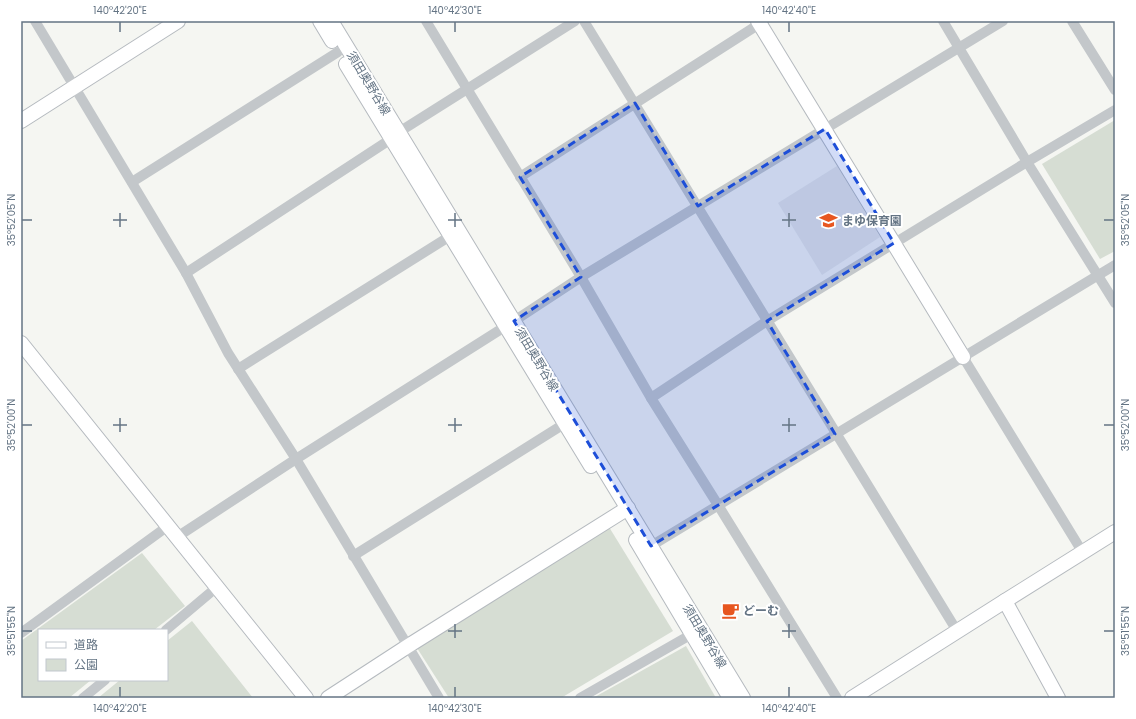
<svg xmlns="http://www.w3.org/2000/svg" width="1136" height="719" viewBox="0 0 1136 719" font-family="Poppins,'Noto Sans JP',sans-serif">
  <rect width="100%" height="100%" fill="#f5f6f2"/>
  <!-- built -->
  <polygon fill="#e6e7e5" points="837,166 880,237 822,275 778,203"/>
  <!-- green -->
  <g fill="#d6ddd3">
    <polygon points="1115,120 1115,251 1100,259 1042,164"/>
    <polygon points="609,527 673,631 561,698 449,698 417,648"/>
    <polygon points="142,553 185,606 154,630 39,630 39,680 91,680 69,698 21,698 21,641"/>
    <polygon points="192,621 253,698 98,698 120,680 167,680 167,641"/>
    <polygon points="686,646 716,698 593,698"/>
  </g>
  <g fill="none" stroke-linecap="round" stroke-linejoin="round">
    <defs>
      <g id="secondary">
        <polyline points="320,21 332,41"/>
        <polyline points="331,21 743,698"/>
        <polyline points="758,21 963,357"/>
        <polyline points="346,64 591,466"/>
        <polyline points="21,121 178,21"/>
        <polyline points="21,343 306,698"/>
        <polyline points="636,540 730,698"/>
        <polyline points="1005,601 1058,698"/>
        <polyline points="328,698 408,646 628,508"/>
        <polyline points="852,698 1005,601 1115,532"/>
      </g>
    </defs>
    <!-- secondary casing -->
    <use href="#secondary" stroke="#b5babf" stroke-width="16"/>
    <!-- street -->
    <g stroke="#c3c7ca" stroke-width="10">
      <polyline points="35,21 186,273 228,353 296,459 439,698"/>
      <polyline points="426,21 581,277 651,398 718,505 837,698"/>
      <polyline points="584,21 957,631"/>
      <polyline points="943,21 1027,162 1115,303"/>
      <polyline points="1072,21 1115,90"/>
      <polyline points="520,177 764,21"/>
      <polyline points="132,182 338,52"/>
      <polyline points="186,273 391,139 399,132 575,21"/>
      <polyline points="963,357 1083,553"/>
      <polyline points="238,369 455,233"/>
      <polyline points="651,398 767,321 1027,162 1115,110"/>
      <polyline points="177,537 296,459 514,321 581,277 1003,21"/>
      <polyline points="651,546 1115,265"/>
      <polyline points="353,556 564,424"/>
      <polyline points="166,630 217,587"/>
      <polyline points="21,633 168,526"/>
      <polyline points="83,698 105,680"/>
      <polyline points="580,698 692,634"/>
    </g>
    <!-- secondary -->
    <use href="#secondary" stroke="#fff" stroke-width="14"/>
  </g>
  <!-- marked area -->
  <path fill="#1d4ed8" fill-opacity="0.2" stroke="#1d4ed8" stroke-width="3" stroke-dasharray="8 5" stroke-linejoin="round" d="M 635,103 L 698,206 L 825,129 L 894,243 L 767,321 L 835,434 L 651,546 L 514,321 L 581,277 L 520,177 Z"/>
  <!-- ticks -->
  <path fill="none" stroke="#647484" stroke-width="1.5" d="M 120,22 L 120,32M 455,22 L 455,32M 789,22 L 789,32M 120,213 L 120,227M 455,213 L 455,227M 789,213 L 789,227M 22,220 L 32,220M 113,220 L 127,220M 448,220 L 462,220M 782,220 L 796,220M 1104,220 L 1114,220M 120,418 L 120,432M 455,418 L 455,432M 789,418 L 789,432M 22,425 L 32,425M 113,425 L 127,425M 448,425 L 462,425M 782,425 L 796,425M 1104,425 L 1114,425M 455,624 L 455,638M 789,624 L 789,638M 22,631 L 32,631M 448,631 L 462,631M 782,631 L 796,631M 1104,631 L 1114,631M 120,687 L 120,697M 455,687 L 455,697M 789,687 L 789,697"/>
  <!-- icons -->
  <defs>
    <symbol id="school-bare" viewBox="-9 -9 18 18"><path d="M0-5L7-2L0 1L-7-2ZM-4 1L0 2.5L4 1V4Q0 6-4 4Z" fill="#e75620" stroke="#fff" stroke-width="2.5" paint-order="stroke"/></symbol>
    <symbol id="cafe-bare" viewBox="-9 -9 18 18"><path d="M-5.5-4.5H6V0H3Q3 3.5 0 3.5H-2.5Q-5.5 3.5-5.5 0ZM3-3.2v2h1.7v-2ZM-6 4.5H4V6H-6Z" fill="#e75620" stroke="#fff" stroke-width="2.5" paint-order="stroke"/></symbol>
  </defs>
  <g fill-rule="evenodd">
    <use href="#school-bare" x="816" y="208" width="25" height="25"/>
    <use href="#cafe-bare" x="718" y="598" width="25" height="25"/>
  </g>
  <g text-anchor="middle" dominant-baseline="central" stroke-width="4" stroke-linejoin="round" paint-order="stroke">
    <!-- street labels -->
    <g font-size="12" fill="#647484" stroke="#fff">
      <text transform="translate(369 83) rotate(59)">須田奥野谷線</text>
      <text transform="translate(537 359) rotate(59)">須田奥野谷線</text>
      <text transform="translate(705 636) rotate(59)">須田奥野谷線</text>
    </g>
    <!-- poi labels -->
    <g font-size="12" font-weight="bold" fill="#647484" stroke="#fff" text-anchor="start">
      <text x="842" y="220">まゆ保育園</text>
      <text x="743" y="610">どーむ</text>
    </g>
  </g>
  <!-- border -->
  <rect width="1136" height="719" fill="none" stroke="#ffffff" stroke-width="44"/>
  <!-- legend -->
  <rect x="38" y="629" width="130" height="52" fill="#ffffff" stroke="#c1c7ce"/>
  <rect x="46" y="642" width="20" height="6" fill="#ffffff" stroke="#c1c7ce"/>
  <text x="74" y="649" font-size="12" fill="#647484">道路</text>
  <rect x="46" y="659" width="20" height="12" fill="#d6ddd3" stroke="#c1c7ce"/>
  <text x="74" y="669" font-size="12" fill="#647484">公園</text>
  <rect x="22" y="22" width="1092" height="675" fill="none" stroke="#647484" stroke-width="1.5"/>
  <g font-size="10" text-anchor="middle" fill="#647484">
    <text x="120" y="14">140°42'20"E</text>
    <text x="455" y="14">140°42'30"E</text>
    <text x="789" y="14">140°42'40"E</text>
    <text transform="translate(11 220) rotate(-90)" y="4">35°52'05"N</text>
    <text transform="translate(1125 220) rotate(-90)" y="4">35°52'05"N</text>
    <text transform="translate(11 425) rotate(-90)" y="4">35°52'00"N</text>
    <text transform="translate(1125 425) rotate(-90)" y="4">35°52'00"N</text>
    <text transform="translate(11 631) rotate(-90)" y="4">35°51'55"N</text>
    <text transform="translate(1125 631) rotate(-90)" y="4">35°51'55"N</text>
    <text x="120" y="712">140°42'20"E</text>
    <text x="455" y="712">140°42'30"E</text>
    <text x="789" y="712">140°42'40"E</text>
  </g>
</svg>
